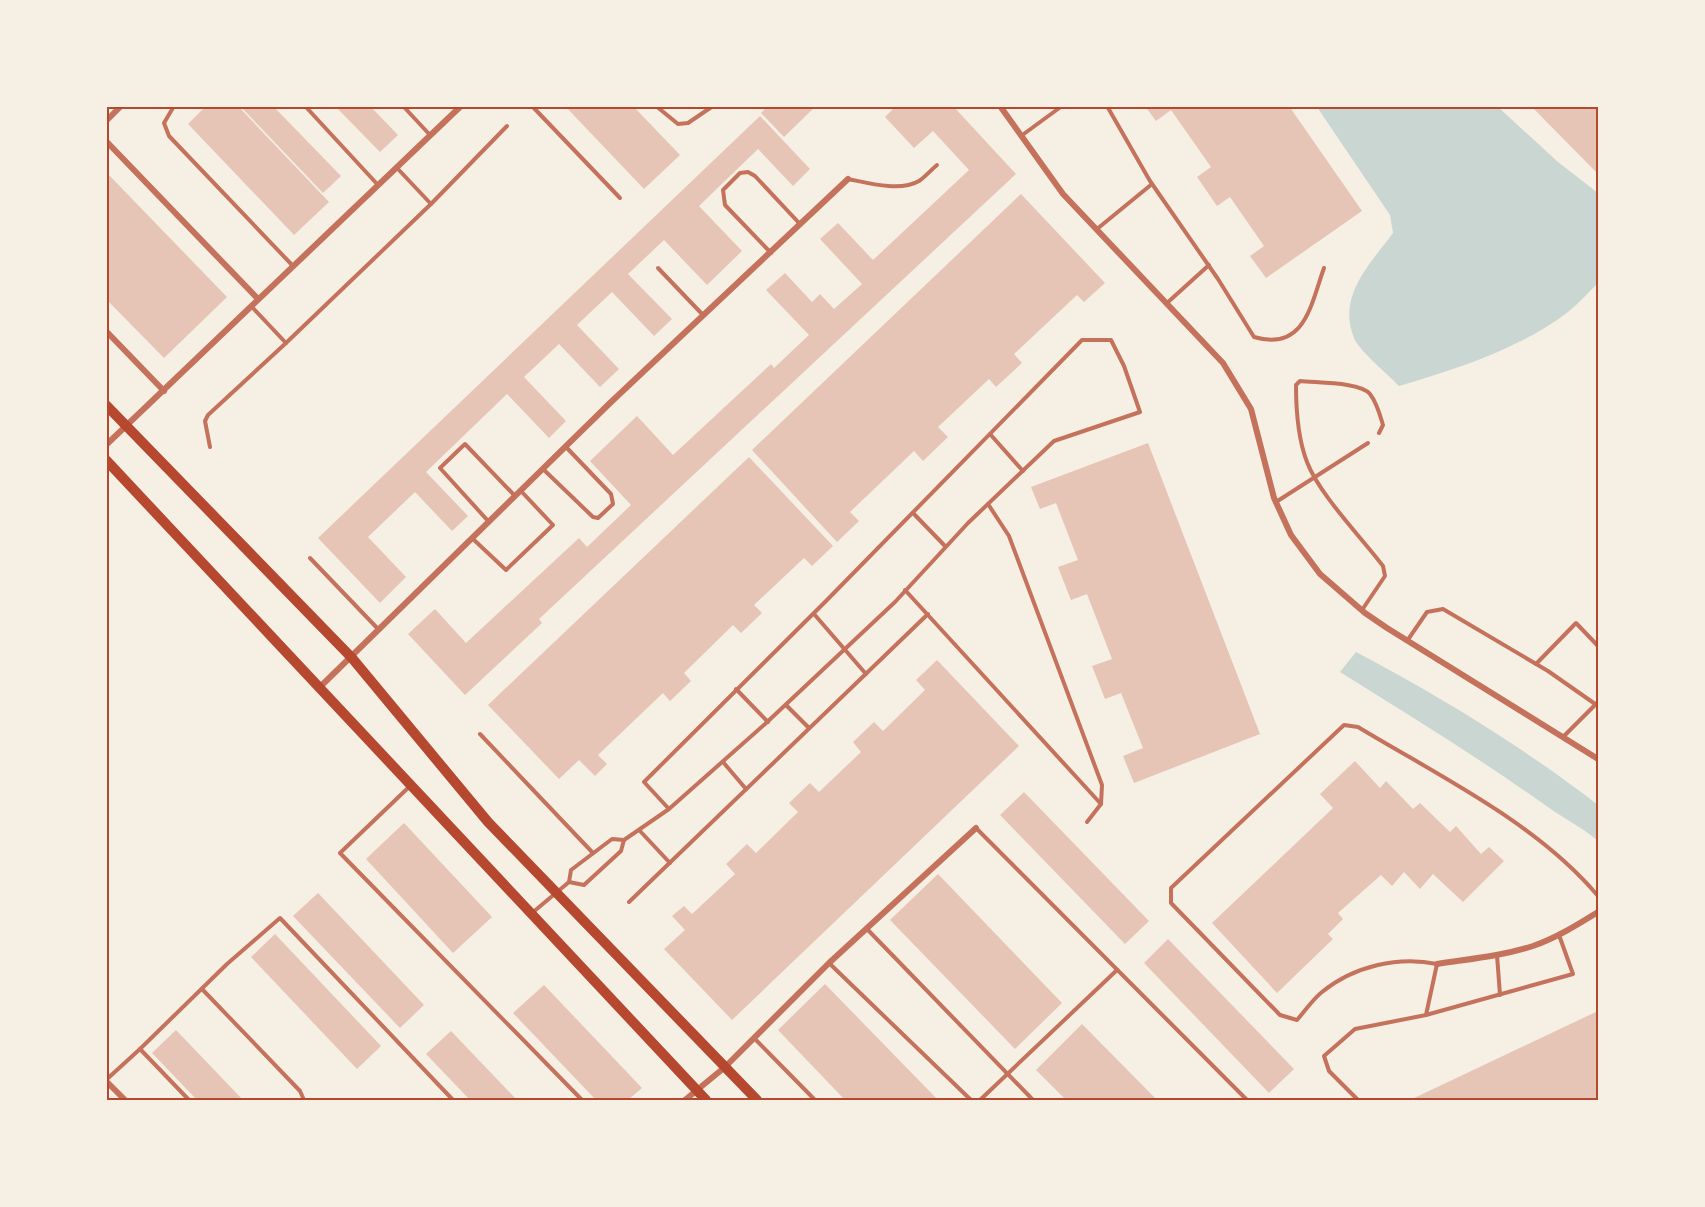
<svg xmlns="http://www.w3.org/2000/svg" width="1705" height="1207" viewBox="0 0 1705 1207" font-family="'Noto Serif',serif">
  <rect width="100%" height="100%" fill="#f6efe4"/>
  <!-- water -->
  <g fill="#c9d6d2">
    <path d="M 1317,107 L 1498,107 L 1558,162 L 1598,193 L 1598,283 C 1589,292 1579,303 1568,312 C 1522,348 1454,370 1399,386 C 1388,374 1359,351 1354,338 C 1337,296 1370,264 1393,233 L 1390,215 Z"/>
    <path d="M 1356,652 C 1443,698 1520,745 1598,805 L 1598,841 C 1582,827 1563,818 1545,805 C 1479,758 1409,715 1340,672 Z"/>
  </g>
  <!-- building -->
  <g fill="#e6c5b7">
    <polygon points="206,106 238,106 329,202 294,235 188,124"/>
    <polygon points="240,106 273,106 341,176 323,193"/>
    <polygon points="335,106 370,106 398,135 380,152"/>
    <polygon points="565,106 633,106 680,155 644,189"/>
    <polygon points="768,106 816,106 784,137 761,113"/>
    <polygon points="896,106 953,106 1016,174 539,619 542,623 465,695 408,634 435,609 466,643 579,538 587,547 631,505 590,461 637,416 673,455 771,364 774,368 809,335 766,290 785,273 812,302 820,294 834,309 862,284 820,239 838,223 873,260 969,170 933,131 914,148 885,117"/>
    <polygon points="1145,106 1289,106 1362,211 1266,278 1250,256 1264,246 1230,197 1217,206 1197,177 1211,167 1171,110 1156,121"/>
    <polygon points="1531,106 1598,106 1598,174"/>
    <polygon points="760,116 810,169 793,186 758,149 699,206 742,251 707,285 664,240 628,274 672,319 654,336 612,292 577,325 619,369 600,387 559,344 524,377 566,421 549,438 507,394 426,472 468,516 452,531 415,492 368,537 406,577 380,603 318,538"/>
    <polygon points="106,172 227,297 164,358 106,299"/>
    <polygon points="1021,194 1105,283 1084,302 1077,295 1014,354 1022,363 996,387 989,379 938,427 948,437 923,461 914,451 850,512 859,521 837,542 752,450"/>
    <polygon points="1148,443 1260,734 1134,783 1123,756 1143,748 1121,693 1105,699 1092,666 1112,659 1087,594 1071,600 1058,567 1078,560 1056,503 1040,509 1031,487"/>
    <polygon points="749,457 833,546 812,566 804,558 754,605 762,613 741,633 733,625 684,673 691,681 670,701 663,693 598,755 607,764 595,776 579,760 559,779 488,705"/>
    <polygon points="937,660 1019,746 732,1020 664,949 685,930 672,916 684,906 692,914 735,874 726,864 747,844 756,853 798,812 789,803 810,783 819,792 861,752 853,742 874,722 883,731 925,690 916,680"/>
    <polygon points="1355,761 1380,788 1386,781 1413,809 1420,803 1450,832 1456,826 1481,854 1489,847 1504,861 1463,902 1433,874 1420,889 1404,872 1392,886 1381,875 1338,913 1343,919 1328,934 1333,939 1277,993 1212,923 1333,808 1320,794"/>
    <polygon points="1024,792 1149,921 1125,944 1000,815"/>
    <polygon points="404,823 492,917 453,953 366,859"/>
    <polygon points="938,874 1062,1003 1015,1049 890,920"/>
    <polygon points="318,893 424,1005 400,1028 293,916"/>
    <polygon points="275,934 381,1046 357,1069 251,957"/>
    <polygon points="1168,939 1294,1069 1269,1093 1144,963"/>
    <polygon points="825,984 938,1100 845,1100 778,1030"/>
    <polygon points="544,985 642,1088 628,1100 596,1100 513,1013"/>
    <polygon points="1598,1011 1598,1100 1410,1100"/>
    <polygon points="1082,1024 1157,1100 1066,1100 1036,1070"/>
    <polygon points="176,1030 243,1100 197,1100 152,1053"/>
    <polygon points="451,1031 517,1100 470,1100 426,1054"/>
  </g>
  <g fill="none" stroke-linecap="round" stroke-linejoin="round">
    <!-- service -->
    <g stroke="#c5725c" stroke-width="4">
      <polyline points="174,106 164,123 169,136 293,266"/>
      <polyline points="305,106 378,185"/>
      <polyline points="403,106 430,135"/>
      <polyline points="532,106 620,198"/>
      <polyline points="656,106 678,124 688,123 713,106"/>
      <path d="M 1107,106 L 1150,181 L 1218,279 L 1254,337 C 1305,352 1311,304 1324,268"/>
      <polyline points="1021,136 1062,106"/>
      <polyline points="397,168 431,204"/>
      <path d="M 848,179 C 868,183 900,192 919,181 C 925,177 931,170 937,165"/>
      <polyline points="1097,229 1152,184"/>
      <polyline points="771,253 725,205 723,190 740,173 748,172 755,176 800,224"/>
      <polyline points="658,268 703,315"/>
      <polyline points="1167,303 1209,265"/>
      <polyline points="252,307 286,343 431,204 507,126"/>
      <polyline points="990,434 1023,471"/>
      <polyline points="210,447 205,421 208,415 286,343"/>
      <polyline points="543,469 593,517 598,518 613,504 611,494 566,447"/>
      <polyline points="1276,502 1368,443"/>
      <polyline points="988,504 1009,536 1102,785 1101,804 1087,822"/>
      <polyline points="913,513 945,546"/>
      <polyline points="489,522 440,468 465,444 515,496"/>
      <polyline points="473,539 506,570 553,525 521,491"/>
      <polyline points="310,558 379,630"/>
      <polyline points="905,590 1101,804"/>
      <path d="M 1362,610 L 1385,576 L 1383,566 C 1361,537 1319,494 1307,462 C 1298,439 1296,409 1296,385 L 1300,381 C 1317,383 1360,382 1370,394 C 1377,403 1380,415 1383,425 L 1379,433"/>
      <polyline points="814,614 866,674"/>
      <polyline points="1407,641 1427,612 1443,609 1548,671 1598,706"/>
      <polyline points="1536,664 1576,623 1598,646"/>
      <polyline points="736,689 768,722"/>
      <polyline points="786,705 809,728"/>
      <polyline points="480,734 593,853"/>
      <polyline points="1563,737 1598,702"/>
      <polyline points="723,762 746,789"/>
      <polyline points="409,787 340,853 582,1100"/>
      <polyline points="976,828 1247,1100"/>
      <polyline points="640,831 670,863"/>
      <polyline points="569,882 584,885 621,851 624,840"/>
      <polyline points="629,902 928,614"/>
      <polyline points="532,913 569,882 571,870 612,839 624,840 669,809 765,724 895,602 968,523 1054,441 1140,412 1124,366 1111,340 1082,340 827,600 644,782 669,809"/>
      <polyline points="867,929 1033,1100"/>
      <polyline points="1497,955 1500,995"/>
      <polyline points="829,963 971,1100"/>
      <polyline points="202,989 300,1091 304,1100"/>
      <polyline points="1426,1015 1573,974 1559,935"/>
      <polyline points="754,1038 815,1100"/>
      <polyline points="140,1049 227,964 280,918 453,1100"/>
      <polyline points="106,1080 140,1049 189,1100"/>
      <polyline points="980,1100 1117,970"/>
      <path d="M 1358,1100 L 1329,1071 L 1324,1056 L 1355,1029 L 1426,1015 L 1437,964 C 1398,956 1354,966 1322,992 C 1313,999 1305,1011 1297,1020 L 1280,1015 L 1171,903 L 1171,888 L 1344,725 L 1358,727 C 1439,776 1537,823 1598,896"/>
    </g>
    <!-- minor -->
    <g stroke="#c5725c" stroke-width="6">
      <polyline points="1000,106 1063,194 1223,363 1251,409 1274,498 1291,535 1320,574 1365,613 1387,628 1598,759"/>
      <polyline points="106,121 121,106"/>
      <polyline points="106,141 258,299"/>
      <polyline points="106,331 164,391"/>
      <polyline points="106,445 461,106"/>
      <polyline points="321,686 610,403 848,179"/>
      <path d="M 1437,964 C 1469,959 1502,956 1533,946 C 1556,938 1577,925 1598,912"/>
      <polyline points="106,1081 125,1100"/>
      <polyline points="685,1100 725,1067 829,963 976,828"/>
    </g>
    <!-- secondary -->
    <g stroke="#b5482f" stroke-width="10">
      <polyline points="106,405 352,658 488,822 757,1100"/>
      <polyline points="106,460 706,1100"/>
    </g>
  </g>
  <!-- border -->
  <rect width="1705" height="1207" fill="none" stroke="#f6efe4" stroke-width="216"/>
  <rect x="108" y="108" width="1489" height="991" fill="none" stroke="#b5482f" stroke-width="2"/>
</svg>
